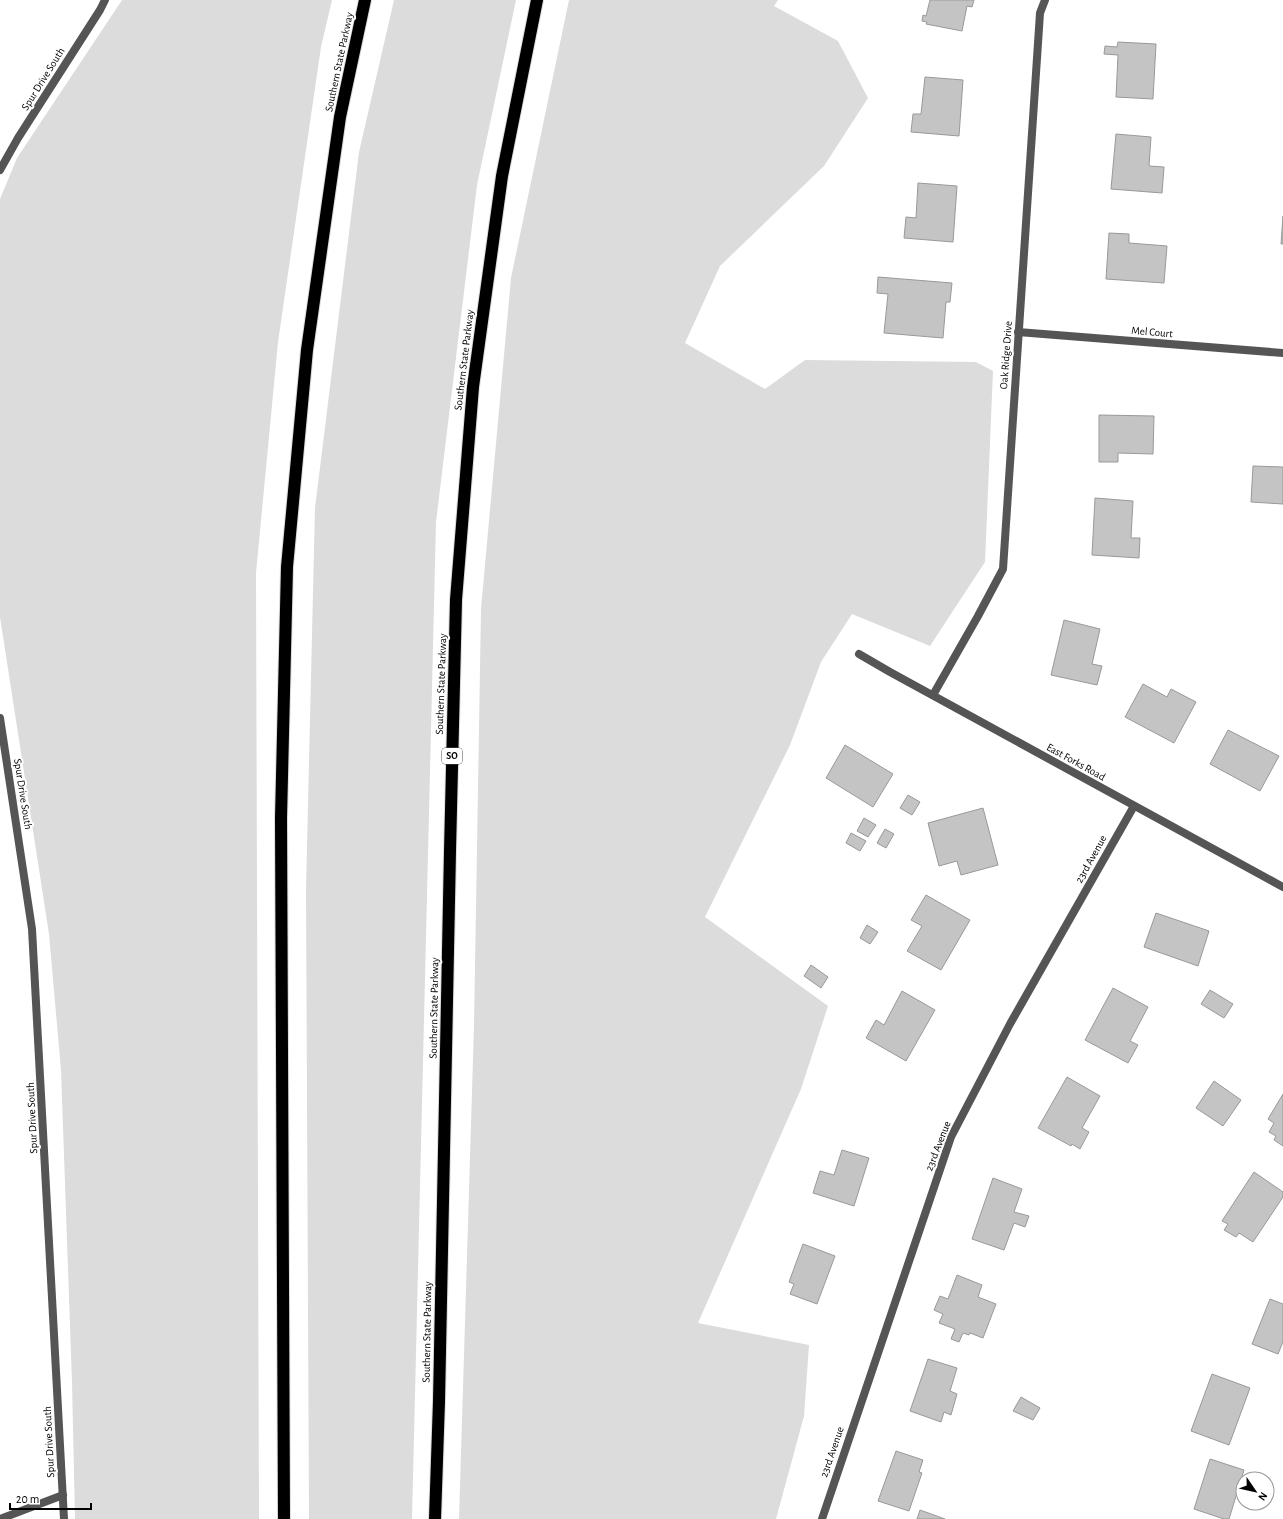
<svg xmlns="http://www.w3.org/2000/svg" width="1283" height="1519" viewBox="0 0 1283 1519" font-family="'Alegreya Sans',sans-serif">
  <rect width="100%" height="100%" fill="#fff"/>
  <!-- green -->
  <g fill="#dcdcdc">
    <polygon points="122,0 332,0 321,47 278,342 256,573 259,1519 75,1519 72,1382 61,1070 49,934 0,617 0,199 17,158"/>
    <polygon points="394,0 516,0 477,185 436,522 412,1519 309,1519 306,889 315,508 359,152"/>
    <polygon points="569,0 778,0 774,6 838,41 868,98 824,166 720,266 685,343 765,389 805,360 976,362 993,371 985,562 930,646 852,614 821,662 790,745 705,917 828,1006 801,1089 698,1323 809,1345 804,1416 776,1519 459,1519 474,1026 481,609 511,278"/>
  </g>
  <!-- building -->
  <g fill="#c4c4c4" stroke="#999">
    <polygon points="930,0 974,0 972,7 967,6 962,31 926,24 927,22 922,21 923,15 926,16"/>
    <polygon points="1118,42 1156,44 1153,99 1116,97 1118,55 1104,54 1105,46 1117,47"/>
    <polygon points="925,77 963,80 959,136 911,132 913,114 921,114"/>
    <polygon points="1116,134 1151,137 1149,166 1164,167 1162,193 1111,189"/>
    <polygon points="918,183 957,186 953,242 904,238 906,217 916,218"/>
    <polygon points="1283,216 1283,244 1281,244"/>
    <polygon points="1109,233 1129,234 1129,243 1167,246 1164,283 1106,279"/>
    <polygon points="878,277 952,283 950,302 946,302 943,338 884,333 888,294 877,293"/>
    <polygon points="1099,415 1154,416 1153,454 1118,453 1118,462 1099,462"/>
    <polygon points="1253,466 1283,467 1283,504 1251,502"/>
    <polygon points="1095,498 1133,501 1131,538 1140,538 1139,558 1092,555"/>
    <polygon points="1064,620 1100,629 1092,664 1102,666 1097,685 1051,675"/>
    <polygon points="1143,684 1167,697 1171,689 1196,702 1174,743 1125,717"/>
    <polygon points="1228,730 1279,756 1260,791 1210,764"/>
    <polygon points="845,745 893,774 873,807 826,778"/>
    <polygon points="908,795 920,802 912,815 900,808"/>
    <polygon points="983,808 998,865 961,875 957,861 939,866 928,823"/>
    <polygon points="864,818 876,825 868,837 857,831"/>
    <polygon points="885,829 894,834 886,848 877,843"/>
    <polygon points="851,833 866,841 860,851 846,843"/>
    <polygon points="926,895 970,920 941,970 907,951 922,926 911,920"/>
    <polygon points="1156,913 1209,931 1198,966 1144,947"/>
    <polygon points="867,925 878,932 870,944 860,938"/>
    <polygon points="811,965 828,977 821,988 804,976"/>
    <polygon points="1113,988 1148,1007 1130,1041 1138,1045 1128,1063 1085,1040"/>
    <polygon points="1210,990 1233,1004 1224,1018 1201,1004"/>
    <polygon points="902,991 935,1010 906,1061 866,1038 876,1020 884,1025"/>
    <polygon points="1067,1077 1100,1096 1082,1128 1089,1132 1080,1149 1072,1144 1071,1146 1038,1128"/>
    <polygon points="1214,1081 1241,1100 1223,1126 1196,1108"/>
    <polygon points="1283,1094 1283,1146 1274,1140 1276,1136 1269,1132 1274,1123 1268,1119"/>
    <polygon points="842,1150 869,1158 854,1206 813,1193 820,1171 834,1175"/>
    <polygon points="1254,1172 1283,1192 1283,1197 1253,1242 1239,1233 1236,1237 1224,1230 1228,1224 1222,1221"/>
    <polygon points="993,1178 1022,1189 1014,1212 1029,1216 1025,1227 1014,1223 1004,1250 972,1239"/>
    <polygon points="803,1244 835,1256 817,1304 790,1294 794,1284 789,1282"/>
    <polygon points="957,1275 982,1285 978,1297 996,1304 983,1338 970,1333 969,1335 963,1333 959,1342 951,1339 955,1329 939,1323 943,1314 934,1310 940,1296 948,1299"/>
    <polygon points="1270,1299 1283,1304 1283,1342 1278,1354 1252,1344"/>
    <polygon points="928,1359 957,1368 950,1391 957,1394 951,1415 944,1412 941,1422 910,1411"/>
    <polygon points="1212,1374 1250,1388 1229,1445 1191,1431"/>
    <polygon points="1021,1397 1040,1408 1033,1420 1013,1411"/>
    <polygon points="896,1451 923,1460 919,1472 922,1473 909,1511 878,1501"/>
    <polygon points="1210,1459 1244,1470 1229,1519 1224,1519 1194,1509"/>
    <polygon points="920,1510 945,1519 917,1519"/>
  </g>
  <g fill="none" stroke-linecap="round" stroke-linejoin="round">
    <defs>
      <g id="motorway">
        <polyline points="284,1519 281,818 287,567 307,350 340,117 365,0"/>
        <polyline points="435,1519 439,1401 450,851 456,600 473,387 502,176 537,0"/>
      </g>
    </defs>
    <!-- motorway casing -->
    <use href="#motorway" stroke="#dbdbdb" stroke-width="14"/>
    <!-- minor -->
    <g stroke="#555" stroke-width="8">
      <polyline points="1018,332 1283,353"/>
      <polyline points="859,654 890,672 1283,887"/>
      <polyline points="933,695 978,616 1003,569 1040,13 1045,0"/>
      <polyline points="0,1519 63,1495"/>
      <polyline points="822,1519 951,1137 1010,1024 1134,806"/>
    </g>
    <!-- tertiary -->
    <g stroke="#555" stroke-width="8">
      <polyline points="0,170 18,138 100,10 105,0"/>
      <polyline points="0,718 32,929 64,1519"/>
    </g>
    <!-- motorway -->
    <use href="#motorway" stroke="#000" stroke-width="12"/>
  </g>
  <g text-anchor="middle" dominant-baseline="central" stroke-width="4" stroke-linejoin="round" paint-order="stroke">
    <!-- shield labels -->
    <rect fill="#fff" stroke="#4c4c4c" stroke-width="1" x="442" y="748" width="20" height="16" rx="3"/>
    <g font-size="10" font-weight="bold" fill="#000">
      <text x="452" y="756">SO</text>
    </g>
    <!-- street labels -->
    <g font-size="11" fill="#000" stroke="#fff">
      <text transform="translate(339 62) rotate(-78)">Southern State Parkway</text>
      <text transform="translate(43 79) rotate(-58)">Spur Drive South</text>
      <text transform="translate(1152 332) rotate(5)">Mel Court</text>
      <text transform="translate(1006 355) rotate(-86)">Oak Ridge Drive</text>
      <text transform="translate(464 360) rotate(-83)">Southern State Parkway</text>
      <text transform="translate(441 684) rotate(-88)">Southern State Parkway</text>
      <text transform="translate(1076 762) rotate(29)">East Forks Road</text>
      <text transform="translate(23 794) rotate(81)">Spur Drive South</text>
      <text transform="translate(1091 859) rotate(-61)">23rd Avenue</text>
      <text transform="translate(434 1008) rotate(-89)">Southern State Parkway</text>
      <text transform="translate(32 1118) rotate(-93)">Spur Drive South</text>
      <text transform="translate(938 1146) rotate(-69)">23rd Avenue</text>
      <text transform="translate(427 1332) rotate(-89)">Southern State Parkway</text>
      <text transform="translate(49 1442) rotate(-93)">Spur Drive South</text>
      <text transform="translate(832 1452) rotate(-71)">23rd Avenue</text>
    </g>
  </g>
  <!-- north arrow -->
  <g transform="translate(1255 1491) rotate(124)"><circle r="19" fill="#ffffff" stroke="#999999"/>
  <path d="M0-3L7 15L0 10L-7 15Z" fill="#000000"/>
  <text y="-6" font-size="11" font-weight="bold" text-anchor="middle" fill="#000000">N</text>
  </g>
  <!-- scale -->
  <path d="M10 1503v6h81v-6" fill="none" stroke="#000000" stroke-width="2"/>
  <text x="16" y="1503" font-size="12" fill="#000000" stroke="#ffffff" stroke-width="3" paint-order="stroke">20 m</text>
</svg>
